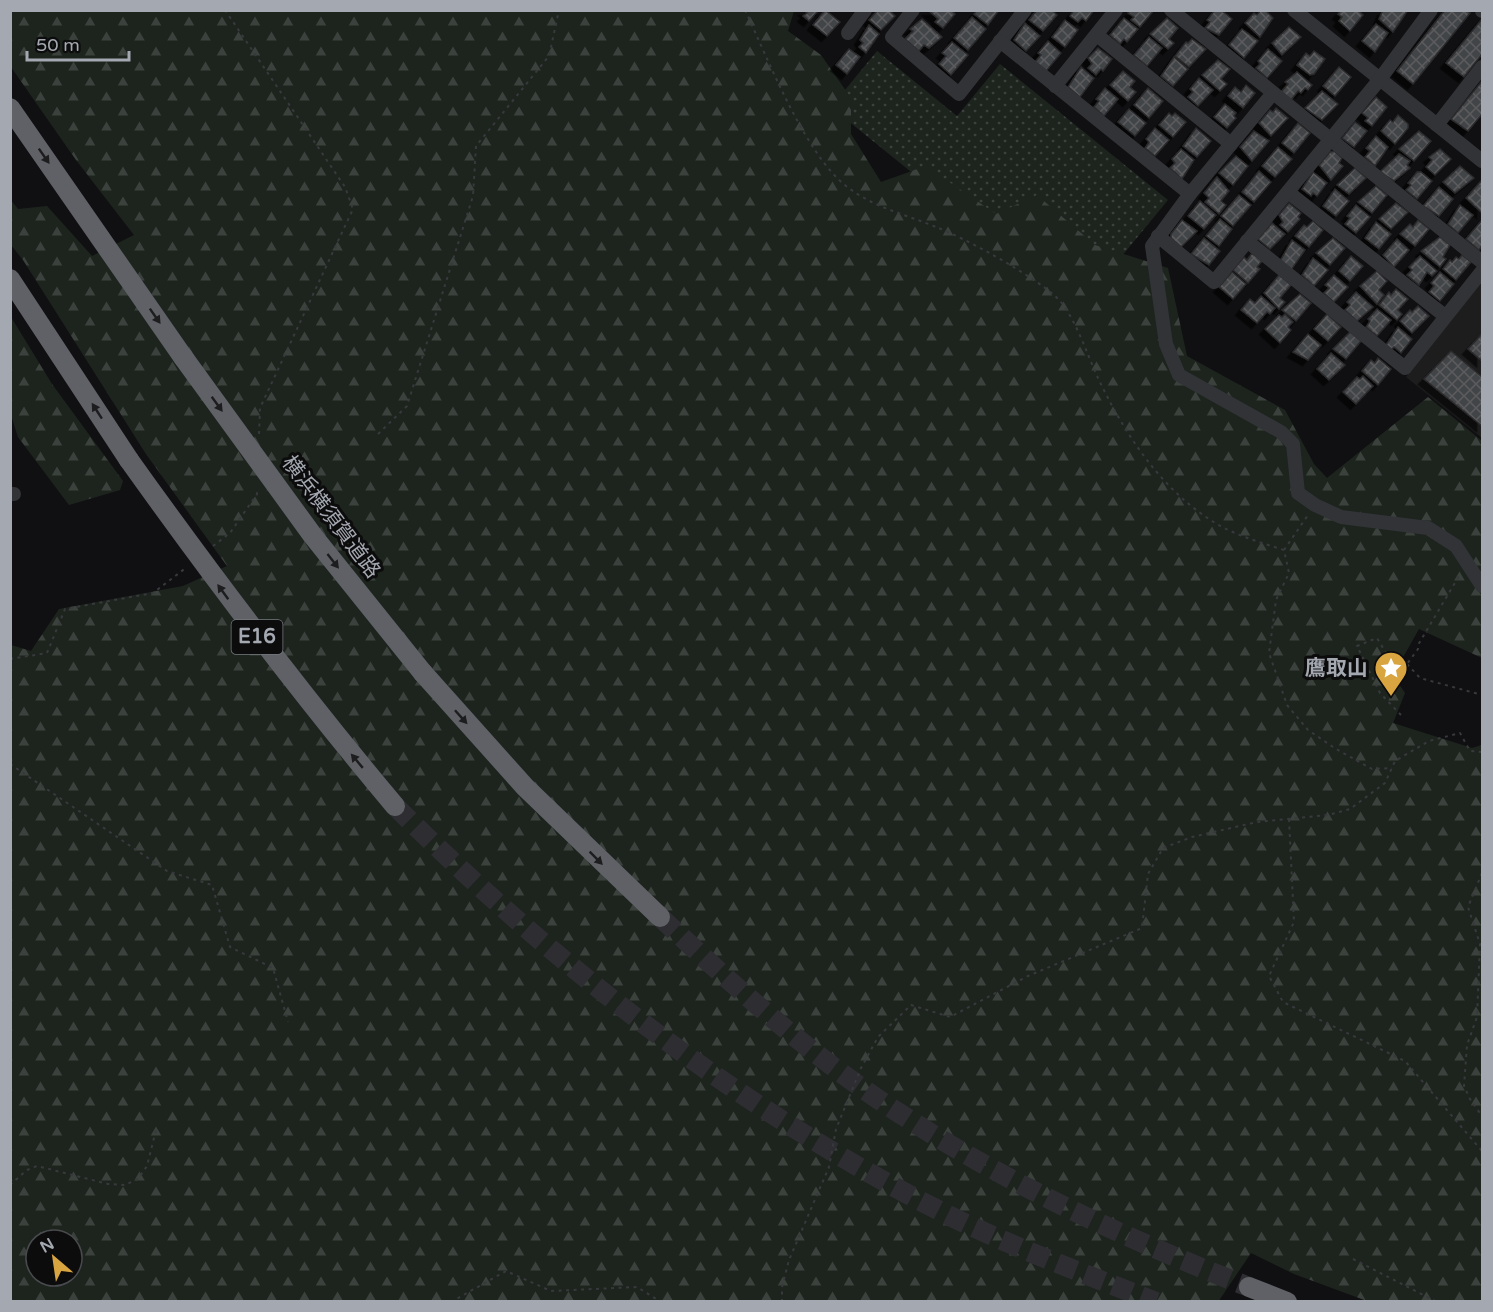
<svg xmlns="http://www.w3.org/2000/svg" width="1493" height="1312" viewBox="0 0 1493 1312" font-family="'Varela Round','Noto Sans JP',sans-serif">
  <defs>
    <pattern id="grass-dots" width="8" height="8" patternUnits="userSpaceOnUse" patternTransform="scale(1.5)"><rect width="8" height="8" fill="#1d241e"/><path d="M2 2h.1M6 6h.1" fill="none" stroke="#3b413c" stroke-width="1.8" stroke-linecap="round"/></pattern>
    <pattern id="forest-firs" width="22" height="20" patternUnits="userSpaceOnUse" patternTransform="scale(1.5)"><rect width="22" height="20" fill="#1d241e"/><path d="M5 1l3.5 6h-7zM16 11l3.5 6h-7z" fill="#3b413c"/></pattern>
    <pattern id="building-cross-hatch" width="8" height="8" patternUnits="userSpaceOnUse" patternTransform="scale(1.5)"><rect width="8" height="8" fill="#434446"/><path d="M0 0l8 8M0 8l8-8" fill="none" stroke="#5b5c5e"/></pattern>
    <filter id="shadow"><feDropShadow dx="-5.5" dy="5.5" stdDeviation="0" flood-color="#0009"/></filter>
  </defs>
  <rect width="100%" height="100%" fill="#101012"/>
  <!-- built -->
  <polygon fill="#1d1d1e" points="1482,281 1482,438 1406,377"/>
  <!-- grass -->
  <polygon fill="url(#grass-dots)" points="877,51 957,116 1000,64 1168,200 1079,308 831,107"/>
  <!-- forest -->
  <g fill="url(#forest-firs)" fill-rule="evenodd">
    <path d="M 11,11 L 794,11 L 788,31 L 821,55 L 851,98 L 851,134 L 881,182 L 926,166 L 996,214 L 1037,195 L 1095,245 L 1168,268 L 1187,356 L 1285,410 L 1314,464 L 1327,478 L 1428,397 L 1482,441 L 1482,658 L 1419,629 L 1393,675 L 1405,693 L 1393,723 L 1472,748 L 1482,745 L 1482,1301 L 1367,1301 L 1294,1274 L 1251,1253 L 1218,1302 L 11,1301 L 11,645 L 31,651 L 59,609 L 183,586 L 227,566 L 146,454 L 23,260 L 11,245 L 10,199 L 18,209 L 47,206 L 92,256 L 134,235 L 76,160 L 11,67 ZM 36,1240 L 72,1240 L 72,1276 L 36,1276 Z"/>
    <polygon points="11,317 52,384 123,481 120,490 69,505 18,437 11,415"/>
  </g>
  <!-- building -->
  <g fill="url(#building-cross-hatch)" stroke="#2b2b2d" stroke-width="1.5" filter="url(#shadow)">
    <polygon points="804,10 822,10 818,11 809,21 803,16 807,13"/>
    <polygon points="825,10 840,22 827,36 813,25"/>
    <polygon points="878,10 889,10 895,16 881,30 869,20"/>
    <polygon points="928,10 951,10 955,14 943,28 935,22 938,19"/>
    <polygon points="977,10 999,10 988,25 974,14"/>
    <polygon points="1037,10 1052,10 1057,15 1043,31 1029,20"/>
    <polygon points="1074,10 1094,10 1086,21 1082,18 1078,22 1070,16"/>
    <polygon points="1131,10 1154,10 1140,27 1131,20 1134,17 1128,13"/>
    <polygon points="1215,10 1221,10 1232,19 1219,35 1205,28 1210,22 1207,20"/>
    <polygon points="1261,10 1265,10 1273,18 1260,37 1245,23 1254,13 1257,15"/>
    <polygon points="1341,10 1358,10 1363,15 1350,31 1339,21 1342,17 1338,14"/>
    <polygon points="1383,10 1408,10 1393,32 1379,19"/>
    <polygon points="1445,10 1467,10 1470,13 1413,84 1397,71"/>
    <polygon points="972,17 986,29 968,50 954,38"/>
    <polygon points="1124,18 1138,29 1127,42 1124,39 1120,44 1110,35"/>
    <polygon points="1167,18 1178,28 1169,39 1174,43 1168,49 1150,34"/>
    <polygon points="922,19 942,37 929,48 924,45 919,51 905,39 913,31 910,29"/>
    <polygon points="1482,19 1482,54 1464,77 1446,63"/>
    <polygon points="1065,20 1078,30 1065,47 1052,37"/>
    <polygon points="1025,23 1040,36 1026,51 1014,40"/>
    <polygon points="1376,24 1388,33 1375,52 1362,41"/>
    <polygon points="869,25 879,34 866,53 859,47 863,43 860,40"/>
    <polygon points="1289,27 1301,37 1282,55 1272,43"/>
    <polygon points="1242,29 1258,41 1244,58 1229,45"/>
    <polygon points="1149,37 1162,48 1147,66 1134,55"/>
    <polygon points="1192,39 1206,49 1189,67 1175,56 1186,42 1188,43"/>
    <polygon points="1048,41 1061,53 1046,71 1035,62 1041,55 1038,53"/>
    <polygon points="952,42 968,55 951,75 939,64 946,56 942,53"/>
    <polygon points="1098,48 1112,59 1103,71 1101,69 1096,75 1088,68 1092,64 1088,58"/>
    <polygon points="849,49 860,57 847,74 836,65"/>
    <polygon points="1268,49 1282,61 1267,78 1256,68 1260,64 1258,61"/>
    <polygon points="1314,51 1325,59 1314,74 1310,75 1297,65 1306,53 1310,56"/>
    <polygon points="1174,57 1188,69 1173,86 1161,76"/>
    <polygon points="1218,60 1230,69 1221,79 1227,84 1220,91 1202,75"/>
    <polygon points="1081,67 1094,78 1080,97 1068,87"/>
    <polygon points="1339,67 1351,77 1335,96 1323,86"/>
    <polygon points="1123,71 1135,81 1130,87 1136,92 1128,101 1110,85"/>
    <polygon points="1297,72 1312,85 1308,90 1305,88 1301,93 1298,91 1291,100 1281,92 1288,84 1285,82"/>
    <polygon points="1199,78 1213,90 1198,106 1188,97 1193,92 1190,89"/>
    <polygon points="1482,81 1482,114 1468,131 1451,119"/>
    <polygon points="1246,85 1255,93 1243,108 1228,96 1235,87 1241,92"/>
    <polygon points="1105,88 1118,99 1104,116 1094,107 1099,101 1096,99"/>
    <polygon points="1148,88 1163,101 1149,118 1134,105"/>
    <polygon points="1322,91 1338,104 1322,120 1305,108"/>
    <polygon points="1376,97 1387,107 1372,126 1365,121 1368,118 1362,113"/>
    <polygon points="1225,104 1236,113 1234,116 1236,118 1227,128 1214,117"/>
    <polygon points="1276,108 1288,118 1271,136 1259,123 1270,110 1273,112"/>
    <polygon points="1129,109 1146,123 1135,136 1118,122"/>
    <polygon points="1169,113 1172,116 1175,113 1186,122 1173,137 1159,125"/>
    <polygon points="1398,115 1408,124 1408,128 1395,144 1381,131 1390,120 1393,122"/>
    <polygon points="1355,122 1367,131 1354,147 1342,138"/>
    <polygon points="1298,123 1310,133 1294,153 1282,143"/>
    <polygon points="1155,128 1169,140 1155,156 1145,148 1149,142 1146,139"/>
    <polygon points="1196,128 1211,141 1197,157 1183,146"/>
    <polygon points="1254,131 1269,141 1252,161 1240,147"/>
    <polygon points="1419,131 1431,141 1414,161 1399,149"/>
    <polygon points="1376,136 1388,147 1375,166 1365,157 1370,151 1366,148"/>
    <polygon points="1278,147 1292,159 1275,177 1262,166"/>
    <polygon points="1181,149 1194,160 1182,179 1170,168 1175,163 1172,159"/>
    <polygon points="1440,149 1451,159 1435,175 1426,167 1432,160 1429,157"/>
    <polygon points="1334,151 1342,158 1339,163 1343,166 1331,180 1319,165 1330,152"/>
    <polygon points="1399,154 1410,161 1407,165 1410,168 1394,181 1380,172"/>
    <polygon points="1236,156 1248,166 1233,185 1219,173"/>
    <polygon points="1460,166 1474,178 1455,193 1443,182"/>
    <polygon points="1355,168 1366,178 1349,194 1337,185"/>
    <polygon points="1259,171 1271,182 1254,202 1242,192"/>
    <polygon points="1313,172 1327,183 1317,196 1313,193 1311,196 1302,189"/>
    <polygon points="1417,172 1421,172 1432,181 1417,199 1406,190 1411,185 1408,183"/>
    <polygon points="1217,177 1229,191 1221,201 1226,205 1219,214 1205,202 1209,198 1204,193"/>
    <polygon points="1481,181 1482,182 1482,213 1466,198"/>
    <polygon points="1376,186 1387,195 1372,213 1358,202"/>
    <polygon points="1439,187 1453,199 1439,216 1423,206"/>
    <polygon points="1335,189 1349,201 1336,216 1323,206"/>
    <polygon points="1239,195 1251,205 1233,226 1221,216"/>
    <polygon points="1200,201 1216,215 1204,229 1188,216"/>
    <polygon points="1289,203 1301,213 1298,217 1300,219 1288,232 1280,225 1283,222 1279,215"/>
    <polygon points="1396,203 1408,212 1391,229 1379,219"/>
    <polygon points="1356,205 1370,217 1356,233 1345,224 1350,218 1347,216"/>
    <polygon points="1460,205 1473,215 1458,233 1448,224"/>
    <polygon points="1220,219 1232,229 1219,246 1206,236"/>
    <polygon points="1182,220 1197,231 1181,247 1171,238 1171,234"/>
    <polygon points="1418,220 1429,229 1415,246 1400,234 1410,224 1413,227"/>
    <polygon points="1482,220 1482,245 1479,250 1466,239"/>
    <polygon points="1313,221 1323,230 1309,247 1295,236 1304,225 1307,227"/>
    <polygon points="1376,222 1391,234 1379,249 1365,238"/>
    <polygon points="1272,223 1285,234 1270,249 1258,239"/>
    <polygon points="1440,237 1450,245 1443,257 1446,259 1440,267 1421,251"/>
    <polygon points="1204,238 1220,251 1209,265 1191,254"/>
    <polygon points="1333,238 1345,248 1330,265 1316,253"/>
    <polygon points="1397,239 1409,250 1394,267 1383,255"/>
    <polygon points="1292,240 1305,250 1291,270 1280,261"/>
    <polygon points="1252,253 1262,261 1257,267 1260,269 1248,283 1233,270 1244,257 1247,260"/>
    <polygon points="1462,255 1471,262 1456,280 1443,269 1450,260 1452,262 1456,257 1459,259"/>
    <polygon points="1351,256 1363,266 1350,281 1339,271"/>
    <polygon points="1420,256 1437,271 1432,276 1427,272 1419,285 1407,275 1412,270 1409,267"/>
    <polygon points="1313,258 1328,270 1314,286 1302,275"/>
    <polygon points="1377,271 1387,281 1379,290 1384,295 1377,304 1360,286"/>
    <polygon points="1232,272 1246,284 1233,299 1219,287"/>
    <polygon points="1440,272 1454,284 1440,301 1429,292 1434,286 1431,283"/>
    <polygon points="1279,275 1291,285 1280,298 1285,302 1279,309 1264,293"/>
    <polygon points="1334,275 1348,287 1334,302 1324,293 1329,288 1325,285"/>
    <polygon points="1396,289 1408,299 1398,310 1402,314 1397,320 1379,305 1389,292 1391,295"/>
    <polygon points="1356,292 1373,307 1357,321 1345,310 1350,305 1347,302"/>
    <polygon points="1300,294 1311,303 1296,321 1282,310"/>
    <polygon points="1261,296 1275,308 1270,314 1267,312 1257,323 1241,310 1250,299 1255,303"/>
    <polygon points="1418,306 1429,316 1412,333 1400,321 1410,310 1412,312"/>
    <polygon points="1377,309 1391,320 1377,336 1366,327 1370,321 1368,319"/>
    <polygon points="1285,314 1293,322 1288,327 1291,330 1280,343 1265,329 1279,315 1282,317"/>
    <polygon points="1327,314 1341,327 1328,341 1314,329"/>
    <polygon points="1398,327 1412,339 1401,353 1394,347 1391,350 1386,345"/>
    <polygon points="1350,332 1361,341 1346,359 1333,349"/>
    <polygon points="1308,334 1321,345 1308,360 1293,352"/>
    <polygon points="1482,334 1482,361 1468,349"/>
    <polygon points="1451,351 1482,377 1482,426 1424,379"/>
    <polygon points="1331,353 1345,365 1329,380 1317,369"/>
    <polygon points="1378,358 1391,369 1378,385 1362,371 1371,360 1375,363"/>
    <polygon points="1363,376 1373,386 1356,404 1343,392 1357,377 1360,379"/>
  </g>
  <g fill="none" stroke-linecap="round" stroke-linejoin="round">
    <!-- highway-tunnel -->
    <g stroke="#2e2e32" stroke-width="20" stroke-dasharray="20 10" stroke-linecap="butt">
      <path d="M 395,806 C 556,966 736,1107 940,1211 C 1009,1246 1083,1273 1156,1302"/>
      <path d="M 660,917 C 735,987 812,1057 899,1113 C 1009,1185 1127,1239 1249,1287"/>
    </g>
    <!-- path -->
    <g stroke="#38393d" stroke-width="2" stroke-dasharray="3 4.5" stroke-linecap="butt">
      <polyline points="225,10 345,187 353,209 260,408 259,435"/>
      <path d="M 745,10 C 768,59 805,154 846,186 C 874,208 905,214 936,227 C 967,239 1028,273 1054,295 C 1074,312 1087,355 1098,378 C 1124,433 1160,488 1212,521 C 1234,535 1259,542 1284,550 L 1289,573 L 1276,600 L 1269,653 L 1287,705 L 1308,730 L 1336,749 L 1372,769 L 1392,768"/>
      <polyline points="378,434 407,406 473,196 476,146 549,56 559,10"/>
      <polyline points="213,546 230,533 257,494 257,488"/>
      <polyline points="1284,550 1308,515"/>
      <polyline points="10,659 47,653 65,609 153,593 187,567"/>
      <polyline points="1407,664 1420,678 1482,695"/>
      <polyline points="1401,715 1380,693 1357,646 1377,638 1392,663 1407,664 1418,649 1418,645 1459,576"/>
      <polyline points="10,764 167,871 212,885 230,947 273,968 288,1022"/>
      <polyline points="1289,819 1294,922 1269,976 1283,1002 1405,1061 1482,1151"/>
      <polyline points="1482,873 1468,907 1480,944 1477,1017 1467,1045 1464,1086 1470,1099 1482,1116"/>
      <polyline points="10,1185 27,1170 37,1166 108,1184 125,1185 138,1179 147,1166 156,1130"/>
      <polyline points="1353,1259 1437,1302"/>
      <polyline points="451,1302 506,1271 551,1291 637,1287 661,1302"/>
      <polyline points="782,1302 782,1287 789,1260 829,1167 836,1129 861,1068 878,1037 911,1005 950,1017 1028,976 1142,928 1148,874 1163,848 1192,837 1257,822 1328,815 1350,809 1385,783 1395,761 1429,741 1460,733 1470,751 1482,752"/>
    </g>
    <!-- minor -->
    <g stroke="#323336" stroke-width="14">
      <polyline points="913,10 892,37 959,94 1025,10"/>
      <polyline points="1171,10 1482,262"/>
      <polyline points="1294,10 1482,161"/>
      <polyline points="1482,10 1482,11"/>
      <polyline points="848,33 865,10"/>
      <polyline points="1097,35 1231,144"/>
      <polyline points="1000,41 1190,194"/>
      <polyline points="1055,86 1116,10"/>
      <polyline points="1273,93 1190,194 1152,246 1166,344 1179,375 1281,432 1293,444 1298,493 1315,505 1341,517 1428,528 1456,546 1482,586"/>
      <polyline points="1437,125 1482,67"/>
      <polyline points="1288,192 1445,316"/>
      <polyline points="1158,236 1214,282 1380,79 1431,10"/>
      <polyline points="1247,241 1405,368 1482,271"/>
      <polyline points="10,494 14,494"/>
    </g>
    <!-- highway -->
    <g stroke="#5f6166" stroke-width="20">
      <polyline points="10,108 183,357"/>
      <polyline points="10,279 129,460"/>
      <polyline points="423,673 525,787 660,917"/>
      <polyline points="1249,1287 1287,1302"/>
    </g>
    <!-- highway-bridge -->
    <g stroke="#5f6166" stroke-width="20">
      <polyline points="183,357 313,536 423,673"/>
      <path d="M 129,460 C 214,579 301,694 395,806"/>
    </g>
  </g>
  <!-- one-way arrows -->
  <defs><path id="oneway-solid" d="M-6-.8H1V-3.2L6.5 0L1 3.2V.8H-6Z" transform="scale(1.5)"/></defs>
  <g fill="#1d1d1f">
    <use href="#oneway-solid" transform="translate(44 156) rotate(55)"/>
    <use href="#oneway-solid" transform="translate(155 316) rotate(55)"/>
    <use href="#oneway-solid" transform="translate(217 404) rotate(54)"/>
    <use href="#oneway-solid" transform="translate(97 411) rotate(-123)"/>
    <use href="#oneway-solid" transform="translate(333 561) rotate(52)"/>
    <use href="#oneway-solid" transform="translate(223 592) rotate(-126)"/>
    <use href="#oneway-solid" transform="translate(461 717) rotate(48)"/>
    <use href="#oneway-solid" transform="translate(357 761) rotate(-130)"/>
    <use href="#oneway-solid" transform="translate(596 858) rotate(45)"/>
  </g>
  <!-- icons -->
  <defs>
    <symbol id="sight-pin" viewBox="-11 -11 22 30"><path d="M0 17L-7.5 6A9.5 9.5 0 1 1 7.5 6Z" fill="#d9a541" stroke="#0c0c0d"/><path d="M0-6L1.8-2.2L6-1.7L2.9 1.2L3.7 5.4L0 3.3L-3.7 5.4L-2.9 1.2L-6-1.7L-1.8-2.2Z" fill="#fff"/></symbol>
  </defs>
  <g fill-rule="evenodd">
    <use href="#sight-pin" x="1372" y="649" width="38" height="52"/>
  </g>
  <g text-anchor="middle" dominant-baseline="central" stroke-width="6" stroke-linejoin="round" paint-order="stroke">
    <!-- shield labels -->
    <rect fill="#0c0c0d" stroke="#76797f" stroke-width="1.5" x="231.5" y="620" width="51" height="34" rx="4.5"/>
    <g font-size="20" font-weight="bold" fill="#a4a8b0">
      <text x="257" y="637">E16</text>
    </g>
    <!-- street labels -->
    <g font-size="21" fill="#a4a8b0" stroke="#0c0c0d">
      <text transform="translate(331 517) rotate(53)">横浜横須賀道路</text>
    </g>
    <!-- poi labels -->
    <g font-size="21" font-weight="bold" fill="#a4a8b0" stroke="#0c0c0d" text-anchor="end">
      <text x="1368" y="668">鷹取山</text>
    </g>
  </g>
  <!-- border -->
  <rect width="1493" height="1312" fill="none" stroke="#a4a8b0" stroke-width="24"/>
  <!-- north arrow -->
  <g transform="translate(54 1258) rotate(331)"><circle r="28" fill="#0c0c0d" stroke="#494a4e" stroke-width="1.5"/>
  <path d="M0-4.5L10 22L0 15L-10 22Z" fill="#d9a541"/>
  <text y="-9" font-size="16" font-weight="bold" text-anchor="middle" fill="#a4a8b0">N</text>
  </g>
  <!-- scale -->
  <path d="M27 51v9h102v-9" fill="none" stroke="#a4a8b0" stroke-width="3"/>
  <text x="36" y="51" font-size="18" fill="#a4a8b0" stroke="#0c0c0d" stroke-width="4.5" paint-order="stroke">50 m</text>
</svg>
